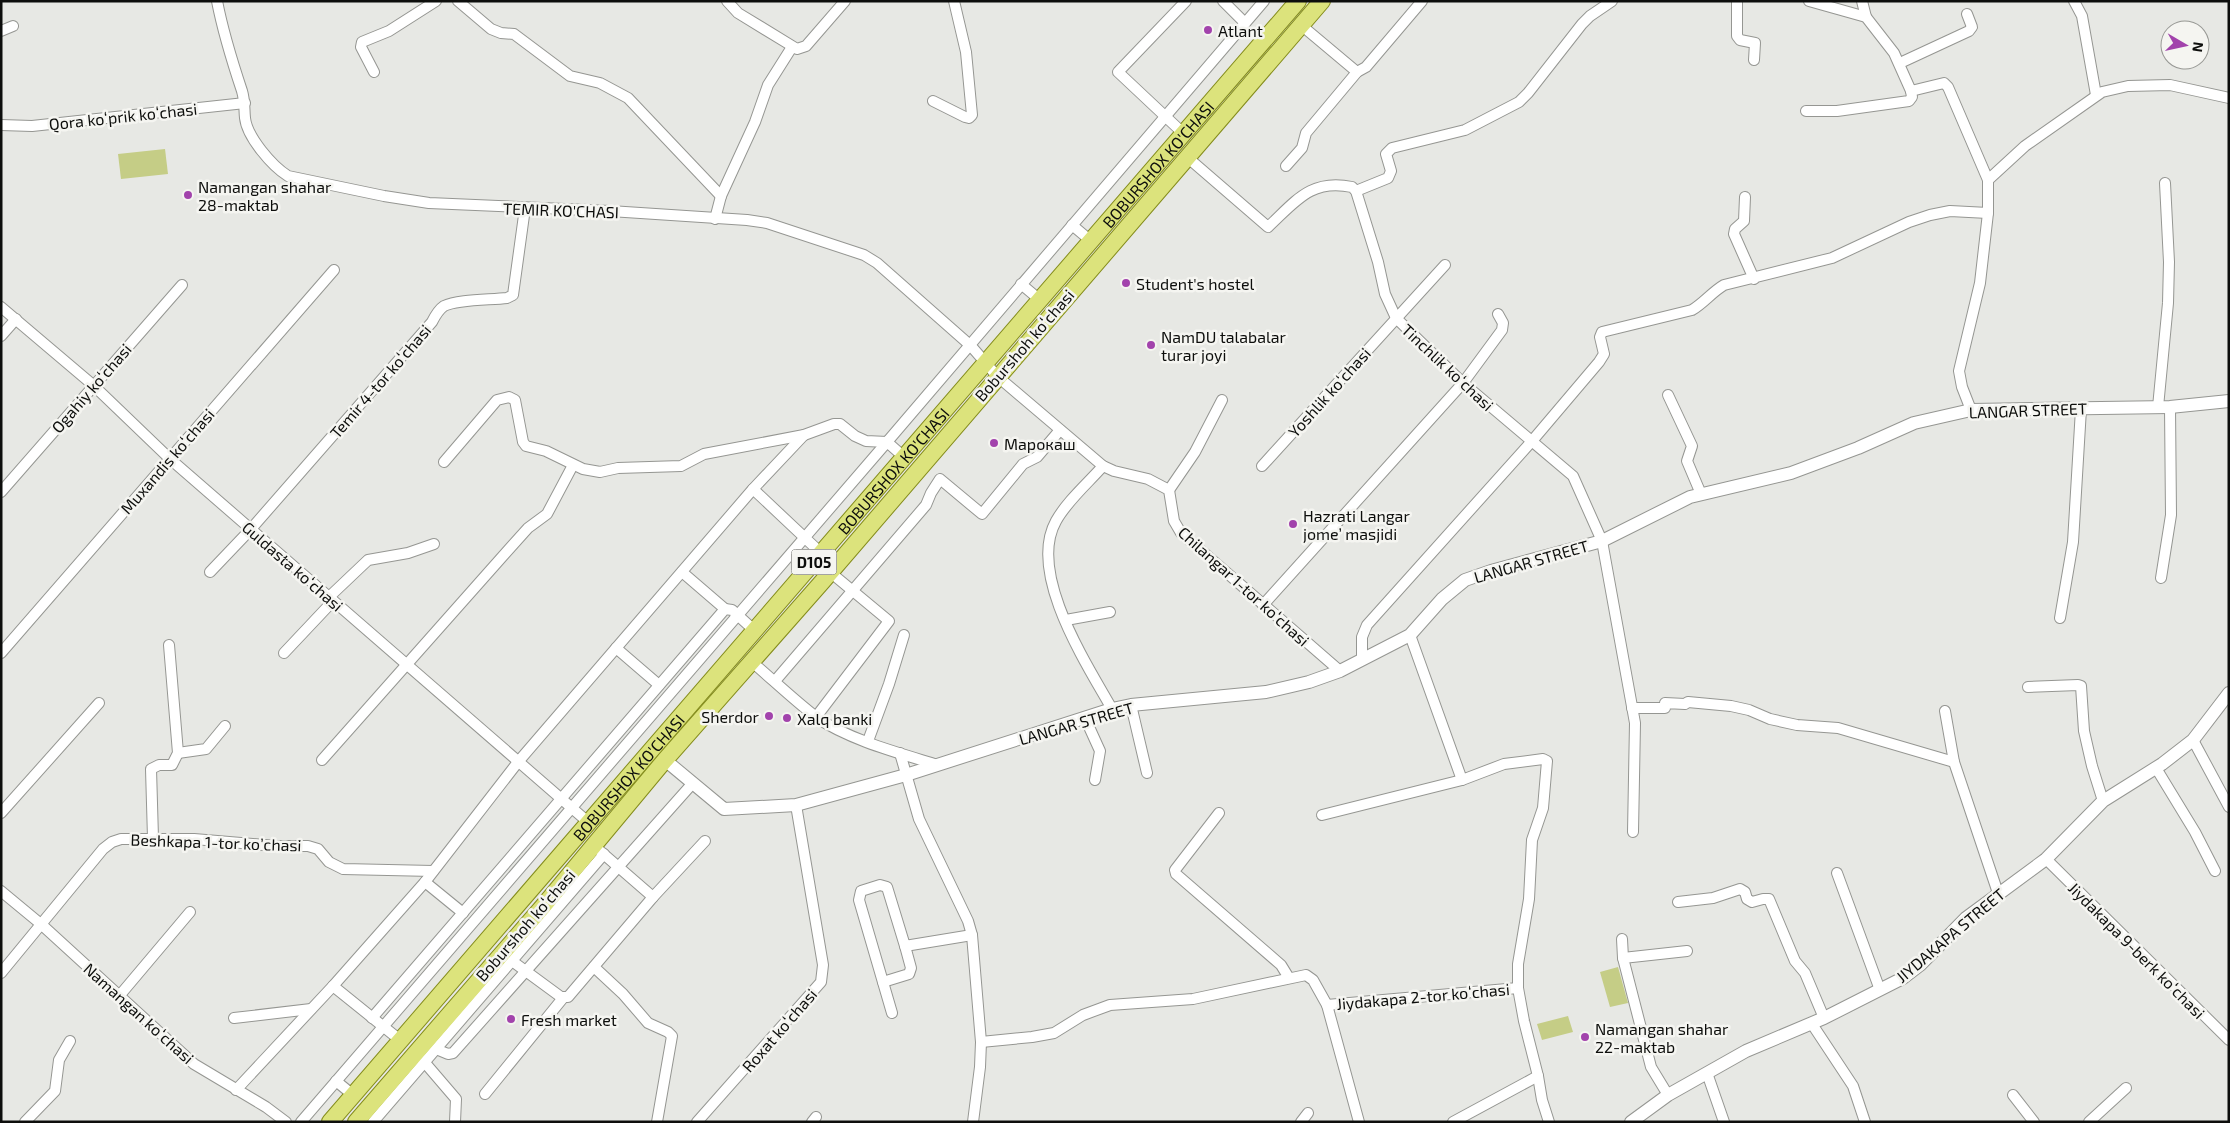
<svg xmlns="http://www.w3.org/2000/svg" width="2230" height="1123" viewBox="0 0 2230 1123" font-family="'Exo 2',sans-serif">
  <rect width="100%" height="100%" fill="#e7e8e4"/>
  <!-- green -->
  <g fill="#c5cd86">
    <polygon points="165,149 168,174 121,179 118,154"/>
    <polygon points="1618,967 1628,1003 1610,1007 1600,972"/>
    <polygon points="1568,1016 1573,1032 1542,1040 1537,1024"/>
  </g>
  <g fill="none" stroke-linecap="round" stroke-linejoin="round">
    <defs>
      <g id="minor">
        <path d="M 217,1 C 223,32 232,61 242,91 C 245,101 244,108 245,118 C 247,137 272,166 288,176 L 384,196 L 429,203 L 610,211 L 747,220 L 767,223 L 864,255 L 877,263 L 971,346 L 997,376 L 1103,466 L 1114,471 L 1148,479 L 1169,490 L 1174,521 L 1181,533 L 1340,671"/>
        <polyline points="458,1 491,29 501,33 514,34 570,76 600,83 628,98 721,196"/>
        <polyline points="727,1 738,13 797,49 806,46 845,1"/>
        <polyline points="1223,1 1245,23"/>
        <polyline points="1737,1 1737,36 1740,40 1755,43 1754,60"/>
        <polyline points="1809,1 1866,17 1894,53 1911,91 1944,83 1948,87 1988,180 1988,213 1980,283 1959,371 1962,387 1971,410"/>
        <polyline points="1862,1 1866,17"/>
        <polyline points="2074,1 2082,16 2096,95"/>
        <polyline points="1301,25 1357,72"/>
        <polyline points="1,31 13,26"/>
        <polyline points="1900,63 1969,31 1972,27 1967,14"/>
        <polyline points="374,72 361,47 362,42 389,31 436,1"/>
        <polyline points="933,101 965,117 969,118 972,115 966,52 954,1"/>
        <polyline points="1806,111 1837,111 1909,101 1912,97 1911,91"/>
        <polyline points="1,125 32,126 245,103"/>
        <polyline points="1184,134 1118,72 1186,1"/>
        <path d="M 1187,157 L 1268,227 C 1295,202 1311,178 1352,187 L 1356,191 L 1378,262 L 1385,294 L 1396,318 L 1463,383 L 1573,476 L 1602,541 L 1635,723 L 1633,832"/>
        <polyline points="1286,166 1302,148 1306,133 1357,72 1366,67 1422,1"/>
        <polyline points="1988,180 2025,146 2102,92 2128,86 2170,85 2229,98"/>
        <polyline points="1356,191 1388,178 1391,171 1386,154 1392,148 1465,130 1519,102 1528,93 1582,24 1590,16 1612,1"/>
        <polyline points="1745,197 1744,221 1735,229 1734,234 1754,279"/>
        <polyline points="715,219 721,196 755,122 768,85 792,47"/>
        <polyline points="1072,225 1091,241"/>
        <polyline points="1021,284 1040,300"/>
        <polyline points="1,307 93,385 169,458 588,822"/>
        <polyline points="1,336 16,319"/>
        <polyline points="1668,395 1692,446 1687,461 1701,494"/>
        <polyline points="2158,407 2168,303 2169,262 2165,183"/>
        <polyline points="444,462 497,400 509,397 515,400 523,442 526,446 546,451 583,469 600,472 618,468 681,466 704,454 804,435 834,424 840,424 855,436 866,441 887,442 1264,1"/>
        <path d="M 1103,466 C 1088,483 1067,501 1056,521 C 1027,573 1086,663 1112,709"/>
        <polyline points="1262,466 1445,265"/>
        <polyline points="753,489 821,553"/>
        <polyline points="1169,490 1195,452 1222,400"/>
        <polyline points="1,492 182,285"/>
        <path d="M 210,572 L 251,529 L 432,322 C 435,316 438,310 444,306 C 458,299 490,300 507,298 L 513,295 L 525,208"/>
        <polyline points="682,572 725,609"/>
        <polyline points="2161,578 2171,515 2170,407"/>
        <polyline points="329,597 368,560 408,553 434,544"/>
        <polyline points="1263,605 1463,383 1502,330 1503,323 1498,314"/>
        <polyline points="2060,618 2073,542 2081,409"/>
        <polyline points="1066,620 1110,612"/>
        <polyline points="1410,635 1462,780 1504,764 1543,759 1547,761 1543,808 1532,840 1529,899 1518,964 1518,988 1524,1021 1538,1076 1542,1100 1549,1122"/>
        <polyline points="616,648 659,685"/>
        <polyline points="1,653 334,270"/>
        <polyline points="284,653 333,601"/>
        <path d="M 1362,660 L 1362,637 L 1367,625 L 1532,441 L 1599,362 L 1604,354 L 1600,337 L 1602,332 L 1692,310 C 1704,303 1712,292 1724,285 L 1832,258 L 1909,222 L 1930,215 L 1950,211 L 1988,213"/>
        <path d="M 752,662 C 773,680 794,700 816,717 C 849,740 899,753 938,765"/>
        <polyline points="775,681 926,505 931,493 940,479 982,514 1023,464 1037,457 1060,430"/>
        <polyline points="2028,687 2078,685 2081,686 2084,731 2092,766 2103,801"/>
        <polyline points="1131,705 1147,773"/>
        <polyline points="1632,708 1665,708 1665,703 1685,704 1688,702 1731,706 1749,710 1770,719 1797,725 1838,728 1954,762"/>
        <polyline points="1945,711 1954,762 1998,893"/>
        <polyline points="816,717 889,621 830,572"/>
        <polyline points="1085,718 1100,751 1095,780"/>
        <polyline points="2193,740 2229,807"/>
        <polyline points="868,741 889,684 904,635"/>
        <polyline points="178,753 206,749 225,726"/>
        <polyline points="900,753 919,819 968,921 972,935 981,1042 980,1067 973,1122"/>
        <polyline points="322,760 502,557 528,528 547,514 573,465"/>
        <polyline points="2156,768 2195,832 2215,871"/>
        <polyline points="1,813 99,703"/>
        <polyline points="1219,813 1175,870 1176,874 1281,965 1289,978"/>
        <polyline points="1322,815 1462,780"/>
        <polyline points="153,838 151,769 159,765 172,765 178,753 169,645"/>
        <polyline points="2046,859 2229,1040"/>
        <polyline points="1837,873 1880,990"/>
        <polyline points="425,882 463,913"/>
        <polyline points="1,891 42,925 194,1064 266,1107 286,1122"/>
        <polyline points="653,897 705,841"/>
        <polyline points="1678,902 1713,898 1740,889 1745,892 1747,899 1752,902 1763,899 1769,899 1795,961 1805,973 1824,1018"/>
        <polyline points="1622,939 1623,958"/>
        <polyline points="508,958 561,997 568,997 653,897 600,851"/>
        <polyline points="594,967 623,994 648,1023 668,1032 672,1036 657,1122"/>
        <polyline points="1,973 103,849 112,842 121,839 194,839 276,846 308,846 318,849 329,862 343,869 433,871"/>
        <polyline points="883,982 909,974 911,968 905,946"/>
        <polyline points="333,986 400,1040"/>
        <polyline points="120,995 190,912"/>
        <polyline points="1327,1005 1518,988"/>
        <polyline points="892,1013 859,900 861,891 880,885 887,887 905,946 972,935"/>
        <polyline points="234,1018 311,1009"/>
        <polyline points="372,1018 725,609 732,610 755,631"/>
        <polyline points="1812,1024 1853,1086 1865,1122"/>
        <polyline points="981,1042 1032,1037 1054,1033 1083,1015 1110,1005 1193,999 1306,975 1313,980 1327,1005 1359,1122"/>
        <polyline points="436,1049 448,1054 453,1053 692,784"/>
        <polyline points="420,1057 456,1099 455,1122"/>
        <polyline points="1707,1073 1724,1122"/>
        <polyline points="336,1081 353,1095"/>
        <polyline points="236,1090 333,986 425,882 518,762 753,489 804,435"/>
        <polyline points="485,1094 563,998"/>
        <polyline points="1668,1095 1651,1067 1623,958 1687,951"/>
        <polyline points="2013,1095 2034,1122"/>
        <polyline points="25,1122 55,1091 59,1060 70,1041"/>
        <polyline points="301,1122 887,442 904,457"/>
        <polyline points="373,1122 604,854"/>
        <polyline points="697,1122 821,982 823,965 796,805"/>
        <polyline points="812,1122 816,1117"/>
        <polyline points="1301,1122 1308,1113"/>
        <polyline points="1453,1122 1538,1076"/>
        <polyline points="2089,1122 2126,1088"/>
      </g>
      <g id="tertiary">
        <polyline points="665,760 724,809 796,805 906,775 1112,709 1131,705 1266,692 1309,682 1340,671 1410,635 1442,599 1465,580 1491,571 1602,541 1690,497 1791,473 1858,448 1914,423 1971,410 2170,407 2229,401"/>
        <polyline points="1631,1122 1668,1095 1746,1051 1824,1018 1903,978 1920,965 1966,918 2046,859 2103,801 2162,764 2193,740 2229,693"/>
      </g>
      <g id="primary">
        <path id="s1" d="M 330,1122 L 1298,1"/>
        <polyline points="356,1122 545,904 665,760 822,582 1322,1"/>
      </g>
    </defs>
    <!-- minor casing -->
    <use href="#minor" stroke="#959692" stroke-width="12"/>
    <!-- tertiary casing -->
    <use href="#tertiary" stroke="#959692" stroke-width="14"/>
    <!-- primary casing -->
    <use href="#primary" stroke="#848c1c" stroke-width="18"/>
    <!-- minor -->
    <use href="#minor" stroke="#fff" stroke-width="10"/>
    <!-- tertiary -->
    <use href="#tertiary" stroke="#fff" stroke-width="12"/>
    <!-- primary -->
    <use href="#primary" stroke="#dce37c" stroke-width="16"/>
  </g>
  <!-- markers -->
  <g fill="#a243ac" stroke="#f5f5f1" stroke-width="2">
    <circle cx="1208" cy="30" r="5"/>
    <circle cx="188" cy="195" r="5"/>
    <circle cx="1126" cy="283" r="5"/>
    <circle cx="1151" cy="345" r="5"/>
    <circle cx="994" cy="443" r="5"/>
    <circle cx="1293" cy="524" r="5"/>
    <circle cx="769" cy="716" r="5"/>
    <circle cx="787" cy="718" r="5"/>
    <circle cx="511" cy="1019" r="5"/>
    <circle cx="1585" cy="1037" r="5"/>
  </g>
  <g text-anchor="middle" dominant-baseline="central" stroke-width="5" stroke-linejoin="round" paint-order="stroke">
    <!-- shield labels -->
    <rect fill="#f5f5f1" stroke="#535351" stroke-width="1" x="791.5" y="549.5" width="45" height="25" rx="4"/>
    <g font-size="15" font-weight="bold" fill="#0d0e0c">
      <text x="814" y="562">D105</text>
    </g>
    <!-- poi labels -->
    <g font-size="16" fill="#0d0e0c" stroke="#f5f5f1" text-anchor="start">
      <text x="1218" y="30">Atlant</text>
      <text x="198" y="186">Namangan shahar<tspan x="198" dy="18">28-maktab</tspan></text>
      <text x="1136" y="283">Student's hostel</text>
      <text x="1161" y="336">NamDU talabalar<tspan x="1161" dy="18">turar joyi</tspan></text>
      <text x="1004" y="443">Марокаш</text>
      <text x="1303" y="515">Hazrati Langar<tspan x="1303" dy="18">jome’ masjidi</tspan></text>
      <text x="759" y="716" text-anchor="end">Sherdor</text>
      <text x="797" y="718">Xalq banki</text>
      <text x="521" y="1019">Fresh market</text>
      <text x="1595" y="1028">Namangan shahar<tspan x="1595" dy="18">22-maktab</tspan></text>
    </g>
    <!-- street labels -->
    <g font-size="16" fill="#0d0e0c" stroke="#f5f5f1">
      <text transform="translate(123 116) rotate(-6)">Qora koʻprik koʻchasi</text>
      <text stroke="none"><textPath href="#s1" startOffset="1266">BOBURSHOX KO'CHASI</textPath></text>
      <text transform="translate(561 210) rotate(2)">TEMIR KO'CHASI</text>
      <text transform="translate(1024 345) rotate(-49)">Boburshoh koʻchasi</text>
      <text transform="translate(1448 367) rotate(43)">Tinchlik koʻchasi</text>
      <text transform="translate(380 381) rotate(-49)">Temir 4-tor koʻchasi</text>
      <text transform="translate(91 388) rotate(-49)">Ogahiy koʻchasi</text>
      <text transform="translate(1329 392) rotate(-48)">Yoshlik koʻchasi</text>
      <text transform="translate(2028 410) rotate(-2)">LANGAR STREET</text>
      <text transform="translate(167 461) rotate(-49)">Muxandis koʻchasi</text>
      <text stroke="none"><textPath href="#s1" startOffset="861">BOBURSHOX KO'CHASI</textPath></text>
      <text transform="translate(1531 561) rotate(-16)">LANGAR STREET</text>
      <text transform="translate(293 566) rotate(41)">Guldasta koʻchasi</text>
      <text transform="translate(1244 586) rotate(42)">Chilangar 1-tor koʻchasi</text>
      <text transform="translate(1076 723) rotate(-16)">LANGAR STREET</text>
      <text stroke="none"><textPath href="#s1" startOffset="456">BOBURSHOX KO'CHASI</textPath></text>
      <text transform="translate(216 842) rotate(2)">Beshkapa 1-tor koʼchasi</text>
      <text transform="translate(525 925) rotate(-49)">Boburshoh koʻchasi</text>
      <text transform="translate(1950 935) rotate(-40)">JIYDAKAPA STREET</text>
      <text transform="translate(2137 950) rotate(45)">Jiydakapa 9-berk koʻchasi</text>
      <text transform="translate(1423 996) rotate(-5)">Jiydakapa 2-tor koʻchasi</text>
      <text transform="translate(139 1013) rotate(42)">Namangan koʻchasi</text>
      <text transform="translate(779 1030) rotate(-49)">Roxat koʻchasi</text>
    </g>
  </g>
  <!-- border -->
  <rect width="2230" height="1123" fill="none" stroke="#0d0e0c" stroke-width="5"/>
  <!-- north arrow -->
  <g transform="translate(2185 45) rotate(99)"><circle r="24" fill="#f5f5f1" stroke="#989995"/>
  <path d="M0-4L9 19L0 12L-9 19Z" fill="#a243ac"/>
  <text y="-8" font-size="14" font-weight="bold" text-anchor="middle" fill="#0d0e0c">N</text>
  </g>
</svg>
